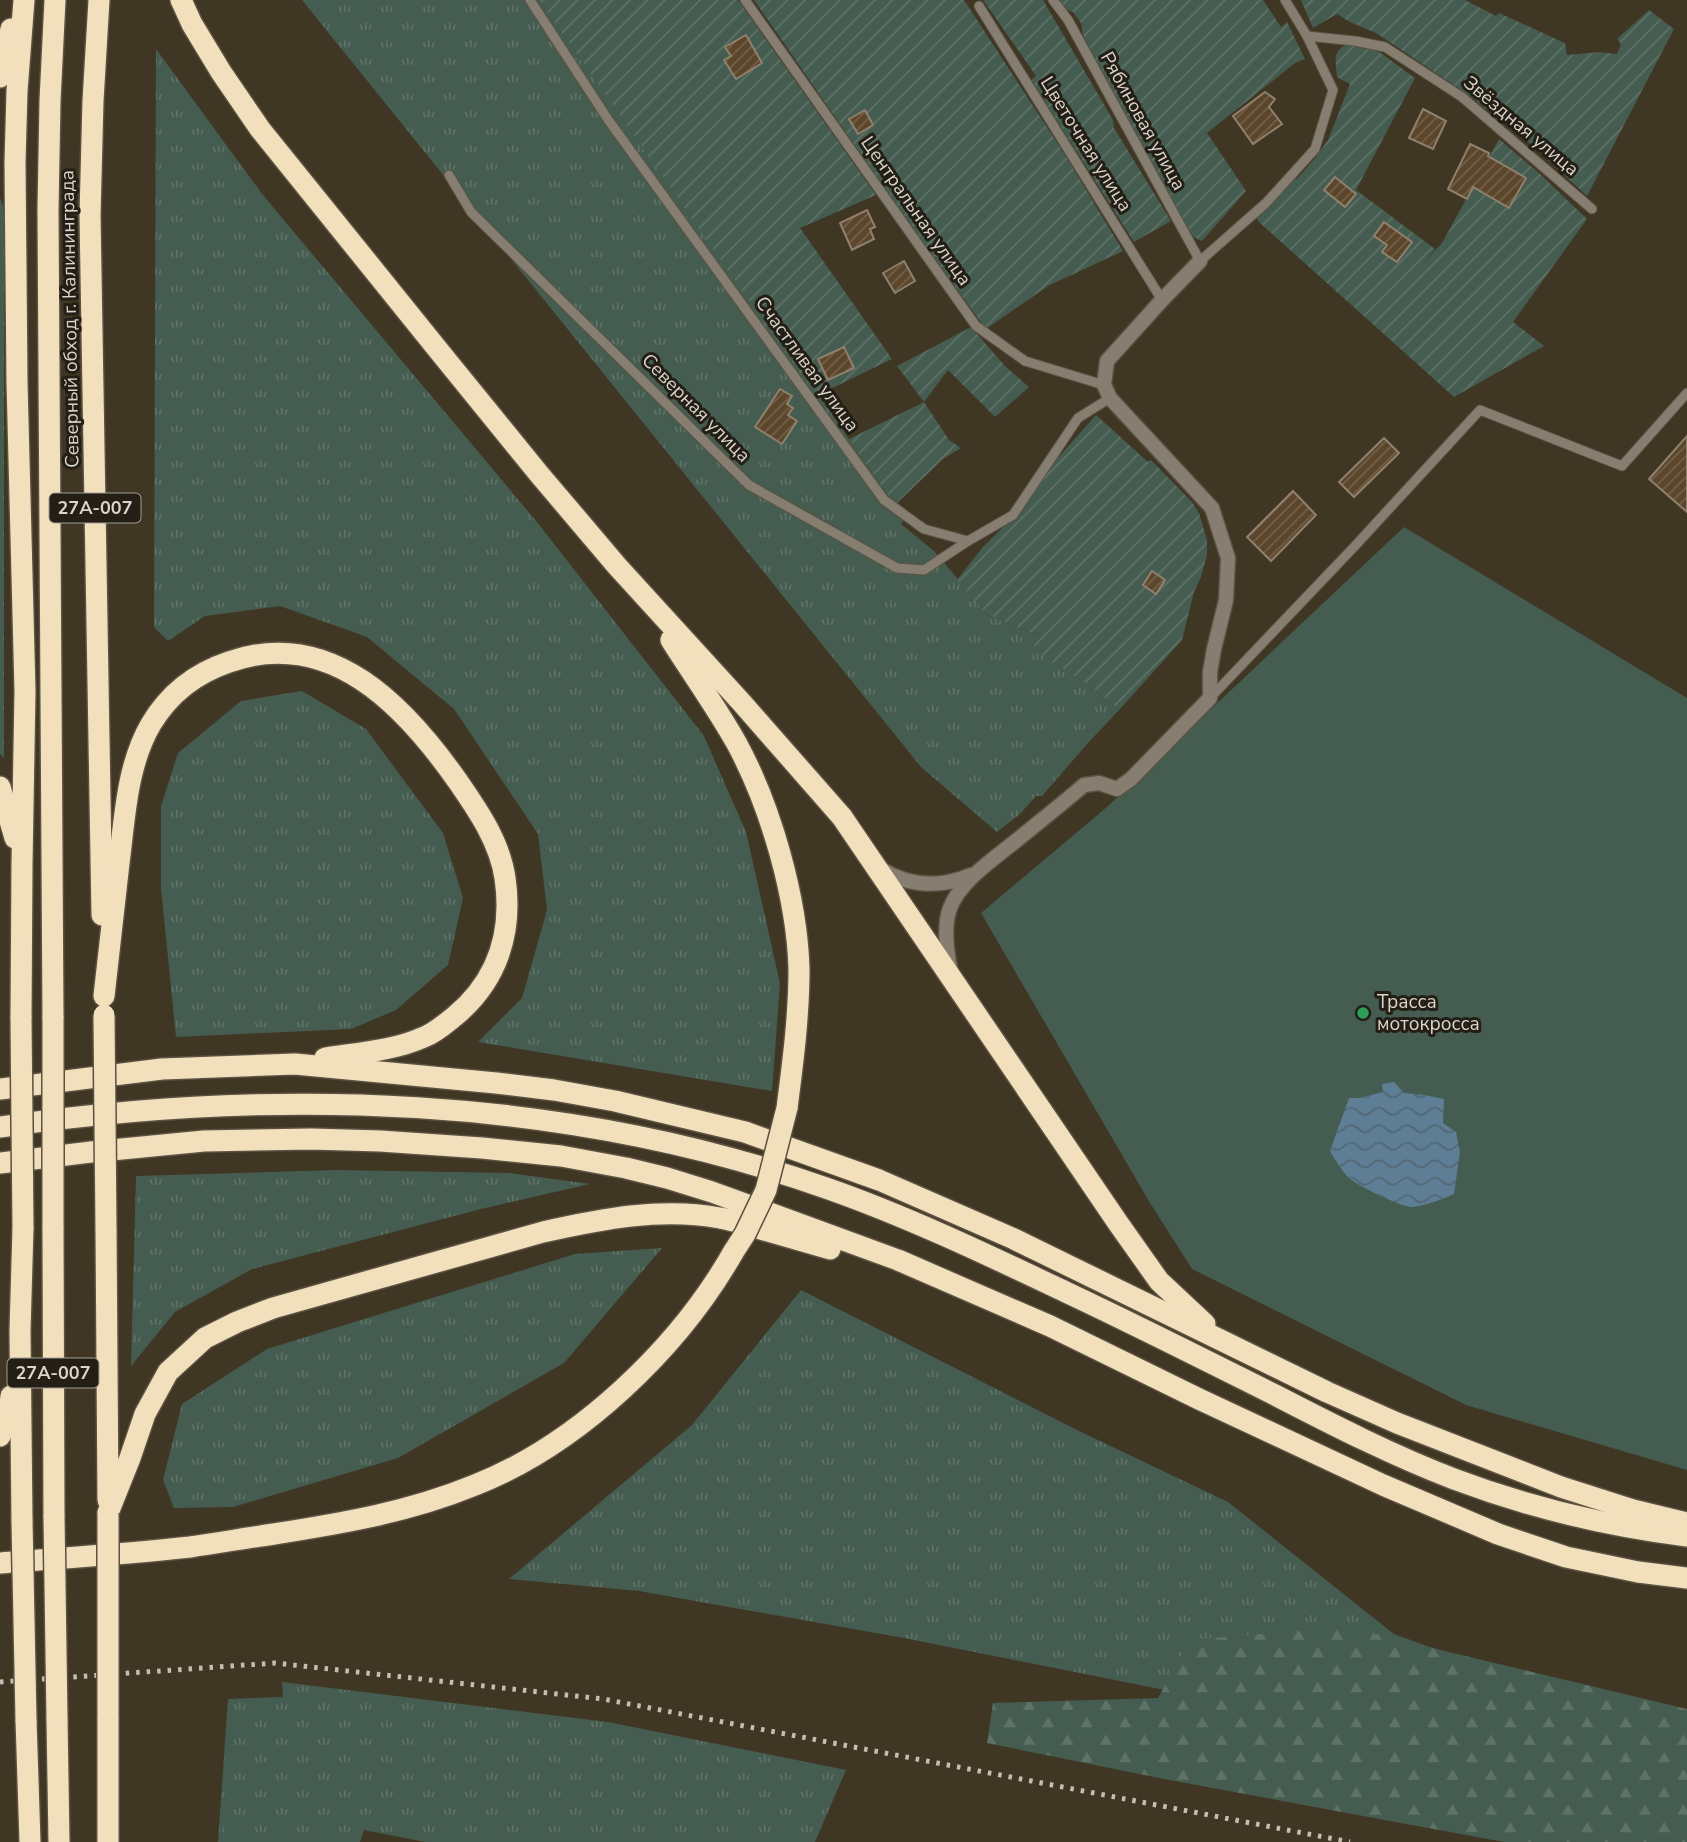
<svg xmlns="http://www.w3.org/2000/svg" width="1687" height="1842" viewBox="0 0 1687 1842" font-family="'Nunito Sans',sans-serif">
  <defs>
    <pattern id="grass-tufts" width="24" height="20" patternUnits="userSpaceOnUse" patternTransform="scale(1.75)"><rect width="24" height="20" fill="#455c50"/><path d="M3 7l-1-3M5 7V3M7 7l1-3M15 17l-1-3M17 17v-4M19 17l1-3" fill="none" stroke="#5f7268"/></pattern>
    <pattern id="forest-firs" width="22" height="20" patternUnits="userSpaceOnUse" patternTransform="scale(1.75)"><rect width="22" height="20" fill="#455c50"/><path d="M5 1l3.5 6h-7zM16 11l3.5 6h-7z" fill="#5f7268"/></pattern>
    <pattern id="garden-furrows" width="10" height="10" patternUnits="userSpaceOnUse" patternTransform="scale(1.75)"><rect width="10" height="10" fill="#455c50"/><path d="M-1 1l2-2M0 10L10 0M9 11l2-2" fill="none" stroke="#5f7268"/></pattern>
    <pattern id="water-waves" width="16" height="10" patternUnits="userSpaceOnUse" patternTransform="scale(1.75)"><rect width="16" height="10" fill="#5d7e94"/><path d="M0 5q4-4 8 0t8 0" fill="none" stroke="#536875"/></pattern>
    <pattern id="building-hatch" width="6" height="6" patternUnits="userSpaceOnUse" patternTransform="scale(1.75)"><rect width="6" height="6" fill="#5c462b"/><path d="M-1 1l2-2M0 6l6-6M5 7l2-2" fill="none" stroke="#736048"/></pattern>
  </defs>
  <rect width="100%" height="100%" fill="#403624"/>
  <!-- grass -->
  <g fill="url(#grass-tufts)">
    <polygon points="302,0 539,0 816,395 818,394 887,494 910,513 901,524 934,551 988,615 1038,636 1089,685 1119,710 1088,743 1042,796 1036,796 1020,814 997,832 921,767"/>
    <polygon points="156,49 262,194 537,522 704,736 746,832 780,983 772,1091 478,1042 522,998 547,910 538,834 454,709 367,637 280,606 205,616 168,641 154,627"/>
    <polygon points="0,198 4,208 4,758 0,754"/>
    <polygon points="302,691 366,729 443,833 463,898 448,965 396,1010 351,1029 176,1037 161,888 161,806 178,753 241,701"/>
    <polygon points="336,1170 509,1173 590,1184 481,1209 252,1269 175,1312 131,1366 136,1176"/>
    <polygon points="662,1248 564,1363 398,1458 233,1507 174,1508 163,1480 182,1404 267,1349 575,1254"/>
    <polygon points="801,1290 1079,1431 1228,1502 1394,1634 1555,1693 1245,1706 904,1638 639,1591 509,1579 692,1425"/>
    <polygon points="282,1682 608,1722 846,1770 815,1842 425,1842 364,1830 360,1842 218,1842 228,1699 283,1697"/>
  </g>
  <!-- forest -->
  <polygon fill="url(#forest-firs)" points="1345,1627 1687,1709 1687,1842 1504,1842 1164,1779 987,1743 993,1703 1158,1698 1190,1640"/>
  <!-- park -->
  <polygon fill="#455c50" points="1404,527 1687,698 1687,1470 1466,1405 1192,1269 1150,1203 981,913 1107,807"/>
  <!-- garden -->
  <g fill="url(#garden-furrows)">
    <polygon points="539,0 738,0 876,195 800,228 892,359 816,396"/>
    <polygon points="754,0 964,0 1067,158 1123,251 1048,286 986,329 916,234"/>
    <polygon points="983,0 1043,0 1113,120 1114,128 1171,221 1134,242 1031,80 1036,76"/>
    <polygon points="1058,0 1263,0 1281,27 1287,22 1305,59 1295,63 1207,133 1246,191 1202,241 1193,237 1103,78 1083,35 1081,23 1073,12 1064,9"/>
    <polygon points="1301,0 1465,0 1496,16 1499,13 1565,43 1567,55 1599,52 1617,54 1621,44 1617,39 1649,10 1674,29 1587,196 1523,137 1478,103 1476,100 1376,33 1350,22 1337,14 1313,28"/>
    <path d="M 1354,41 L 1374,48 L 1415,78 L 1356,190 L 1435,249 L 1424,262 L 1442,243 L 1499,139 L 1539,173 L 1587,219 L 1513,322 L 1544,346 L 1454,397 L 1260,223 L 1253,213 L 1290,174 L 1297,179 L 1316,157 L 1328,140 L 1350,84 L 1337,77 C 1335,55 1332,50 1354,41 Z"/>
    <polygon points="971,327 1005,366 1029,387 995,417 948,370 924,402 949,440 961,448 943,459 897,503 887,494 849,439 924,402 897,366"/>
    <polygon points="1096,415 1148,462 1151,460 1192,502 1199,513 1207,540 1207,555 1201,577 1194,592 1182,640 1119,710 1089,685 1033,650 1038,636 988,615 957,580 982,548 1007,523 1047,470"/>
  </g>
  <!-- water -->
  <path fill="url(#water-waves)" d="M 1394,1082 L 1404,1093 L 1425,1095 L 1444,1099 L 1443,1123 L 1456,1132 L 1460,1152 L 1454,1194 C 1441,1200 1427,1205 1413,1207 C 1402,1208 1357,1185 1349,1178 C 1341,1170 1336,1161 1330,1151 L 1349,1098 L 1358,1098 L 1383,1092 L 1382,1084 Z"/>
  <!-- building -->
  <g fill="url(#building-hatch)" stroke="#90806e" stroke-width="2">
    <polygon points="746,35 762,63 736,79 724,60 731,56 725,47"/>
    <polygon points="1265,92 1275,99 1269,107 1282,124 1253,144 1233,116"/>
    <polygon points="1423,109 1446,121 1433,149 1409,138"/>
    <polygon points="865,110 873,125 858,134 849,119"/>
    <polygon points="1470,144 1489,153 1488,156 1526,178 1509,208 1473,187 1467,199 1448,189"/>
    <polygon points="1335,177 1356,194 1345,207 1324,190"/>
    <polygon points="867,210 875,227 870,229 874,239 852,250 840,223"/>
    <polygon points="1384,222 1412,242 1397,262 1382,252 1387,245 1374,236"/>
    <polygon points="904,261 915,281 895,293 883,273"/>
    <polygon points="844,347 854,368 828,380 818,359"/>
    <polygon points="780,389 792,396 787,404 793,408 788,415 797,421 782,444 755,427"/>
    <polygon points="1687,436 1687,512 1649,479"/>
    <polygon points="1384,438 1399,453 1354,497 1339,482"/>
    <polygon points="1293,491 1316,515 1271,561 1247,537"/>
    <polygon points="1152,571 1165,580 1156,594 1143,585"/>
  </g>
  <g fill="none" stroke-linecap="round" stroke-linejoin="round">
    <defs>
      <g id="lane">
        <polyline points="530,0 609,121 884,500 924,529 968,541 1013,515 1078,418 1110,398"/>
        <polyline points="745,0 976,326 1025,361 1104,385"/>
        <polyline points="1053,0 1068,20 1200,261 1266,203 1315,149 1333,90 1307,36 1285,0"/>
        <polyline points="979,6 1162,300"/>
        <polyline points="1307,36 1355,41 1385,47 1462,97 1592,209"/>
        <polyline points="449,175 471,212 749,485 897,568 924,570 968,541"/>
        <polyline points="1211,697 1354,547 1480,410 1622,466 1687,393"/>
      </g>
      <g id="street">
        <path d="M 881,869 C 910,887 940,888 971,875"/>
        <path d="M 951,973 C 947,954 943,927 950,908 C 960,881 995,858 1017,840 C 1039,822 1062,804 1084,785 L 1099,783 L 1117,789 L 1131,779 L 1210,698 L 1210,672 L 1214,649 L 1226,600 L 1228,558 L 1212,508 L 1110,398 L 1104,385 L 1107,361 L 1162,300 L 1200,261"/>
      </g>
      <g id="highway">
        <polyline points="99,0 93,101 90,215 102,915"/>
        <polyline points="181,0 192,24 221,72 260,129 439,351 539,474 617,566 742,703 842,817 1118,1223 1159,1281 1205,1324"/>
        <polyline points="0,77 11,29"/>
        <path d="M 671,640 C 693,675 717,708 737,744 C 771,807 797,898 799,969 C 799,1016 793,1062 787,1108"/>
        <polyline points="0,787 15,838"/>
        <path d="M 104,996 C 109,951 114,907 119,863 C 125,816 127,765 151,724 C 169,694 196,673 229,662 C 331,626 406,707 459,783 C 479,812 500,843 505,878 C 513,933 497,981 455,1016 C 445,1024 435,1033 424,1037 C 393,1051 357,1053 325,1058"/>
        <polyline points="21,1018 22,864 25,691 17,382 15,162 17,91 24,0"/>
        <polyline points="53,1018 48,210 50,101 55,0"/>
        <polyline points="0,1089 162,1069 295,1064 496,1083 554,1090 615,1101 745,1132 879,1180 1014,1239 1327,1392 1397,1423 1561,1487 1633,1510 1687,1523"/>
        <path d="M 0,1127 C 273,1087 563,1095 826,1188 C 909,1217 990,1256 1070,1294 C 1140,1327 1209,1362 1277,1396 C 1335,1426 1394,1456 1454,1479 C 1531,1508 1606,1526 1687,1536"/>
        <polyline points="0,1163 91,1152 204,1141 311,1139 380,1141 482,1148 561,1156 626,1168 667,1178 712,1192 898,1260 1050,1326 1199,1399 1383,1485 1498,1534 1566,1557 1638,1572 1687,1578"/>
        <polyline points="53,1228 54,1517"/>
        <polyline points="106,1229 108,1500"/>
        <polyline points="0,1436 8,1419 11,1396"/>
        <path d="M 108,1513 L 130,1458 L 145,1414 L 168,1372 L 205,1338 L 237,1322 L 273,1308 L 543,1232 C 601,1219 661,1207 720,1218 C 733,1220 745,1225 757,1228 C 781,1235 806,1242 830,1249"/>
        <polyline points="22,1521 20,1331 23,1228"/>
        <path d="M 0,1563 C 63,1558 127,1554 190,1547 C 218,1543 246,1538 274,1534 C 344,1523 409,1512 475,1485 C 579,1444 679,1348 734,1251"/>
        <polyline points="57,1719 59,1842"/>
        <polyline points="26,1720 30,1842"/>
        <polyline points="108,1842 108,1719"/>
      </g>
    </defs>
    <!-- lane casing -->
    <use href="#lane" stroke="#5c5242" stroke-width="11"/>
    <!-- street casing -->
    <use href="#street" stroke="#5c5242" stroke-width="17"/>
    <!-- highway casing -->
    <use href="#highway" stroke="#5c5242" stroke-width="24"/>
    <!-- lane -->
    <use href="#lane" stroke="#867e70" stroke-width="9"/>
    <!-- street -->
    <use href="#street" stroke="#867e70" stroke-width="14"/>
    <!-- highway -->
    <use href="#highway" stroke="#f2dfbc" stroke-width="21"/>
    <!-- rail -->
    <polyline stroke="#c5beb2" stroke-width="5" stroke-dasharray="3.5 7" stroke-linecap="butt" points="0,1682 275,1663 603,1699 1350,1842"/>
    <defs>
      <g id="highway-bridge">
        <polyline points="104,1015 106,1229"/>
        <polyline points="21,1018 23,1228"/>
        <polyline points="53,1018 53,1228"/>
        <polyline points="734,1251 745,1234 766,1190 787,1108"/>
        <polyline points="108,1513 108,1719"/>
        <polyline points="54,1517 57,1719"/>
        <polyline points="22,1521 26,1720"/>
      </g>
    </defs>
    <!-- highway-bridge casing -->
    <use href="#highway-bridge" stroke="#5c5242" stroke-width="24" stroke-linecap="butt"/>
    <!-- highway-bridge -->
    <use href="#highway-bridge" stroke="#f2dfbc" stroke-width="21"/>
  </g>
  <!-- markers -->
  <circle fill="#2e9e5b" stroke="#231e16" stroke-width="2.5" cx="1363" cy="1013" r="7"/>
  <g text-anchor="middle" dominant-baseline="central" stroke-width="6" stroke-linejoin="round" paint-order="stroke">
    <!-- shield labels -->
    <g fill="#231e16" stroke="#a39d93" stroke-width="2">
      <rect x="49.5" y="493.5" width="91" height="29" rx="5"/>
      <rect x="7.5" y="1358.5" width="91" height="29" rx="5"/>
    </g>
    <g font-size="18" font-weight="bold" fill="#dad4c9">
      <text x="95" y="508">27А-007</text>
      <text x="53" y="1373">27А-007</text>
    </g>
    <!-- street labels -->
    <g font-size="19" fill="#dad4c9" stroke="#231e16">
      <text transform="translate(1143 121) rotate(61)">Рябиновая улица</text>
      <text transform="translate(1521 126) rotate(40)">Звёздная улица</text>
      <text transform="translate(1086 144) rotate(58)">Цветочная улица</text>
      <text transform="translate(916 211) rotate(55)">Центральная улица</text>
      <text transform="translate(70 319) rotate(-91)">Северный обход г. Калининграда</text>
      <text transform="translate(807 364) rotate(54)">Счастливая улица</text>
      <text transform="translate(696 408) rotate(45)">Северная улица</text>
    </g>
    <!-- poi labels -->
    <g font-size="19" fill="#dad4c9" stroke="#231e16" text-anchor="start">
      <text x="1377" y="1002">Трасса<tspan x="1377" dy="22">мотокросса</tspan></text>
    </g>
  </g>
</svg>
